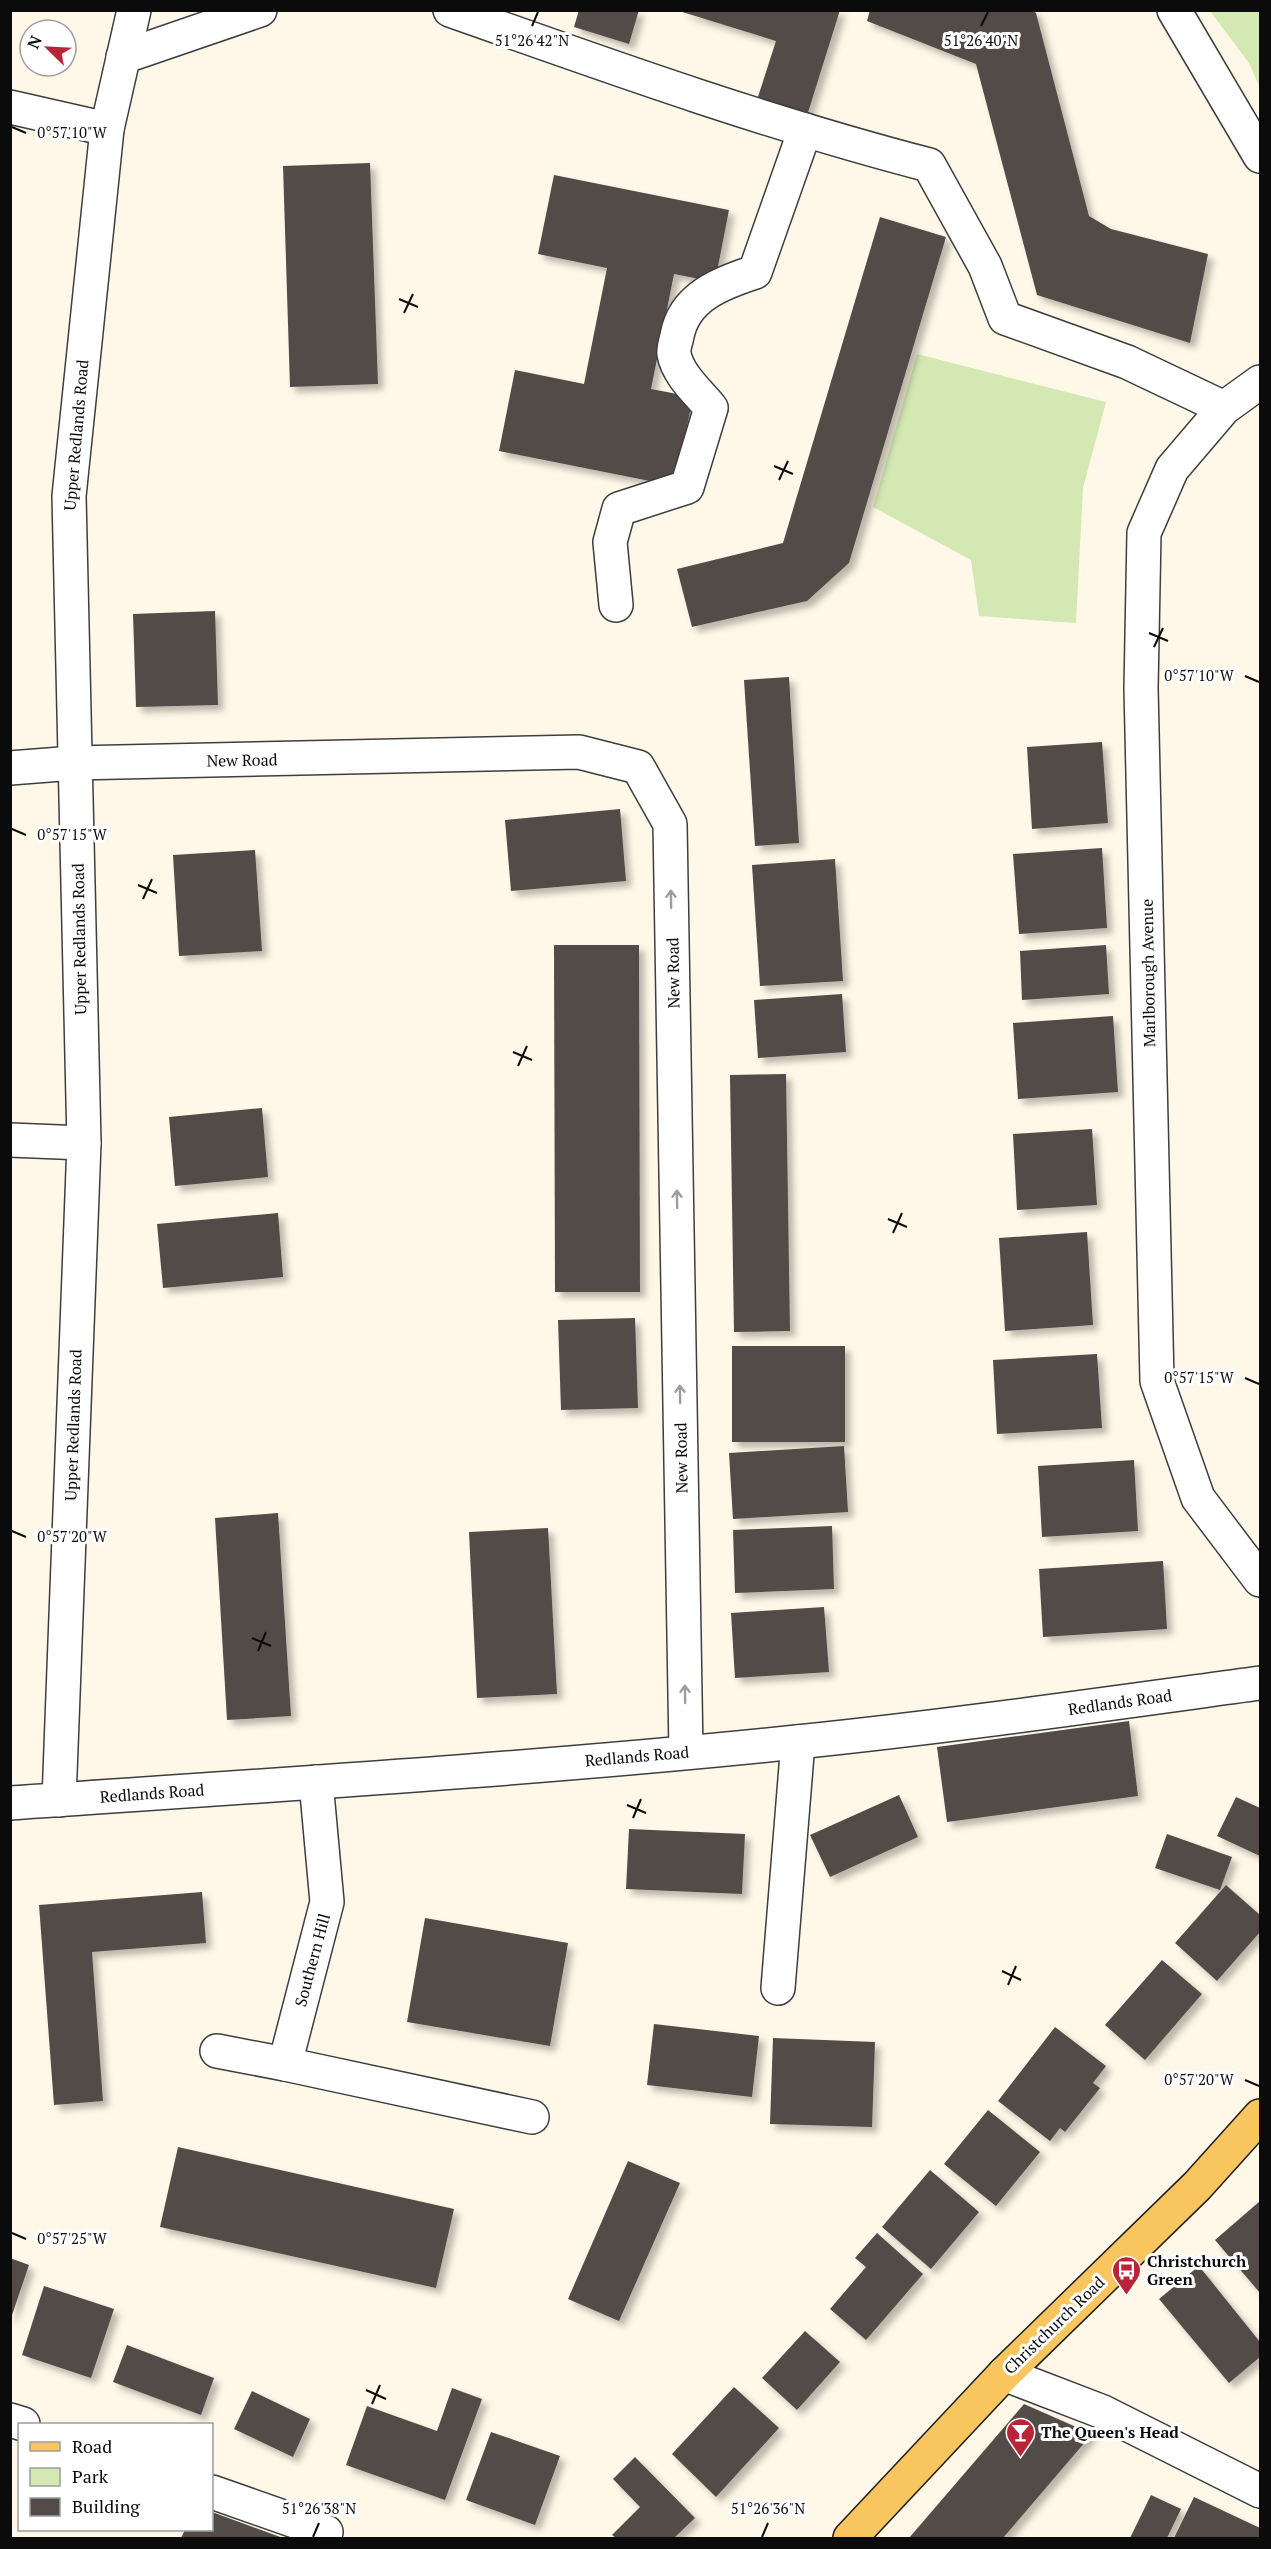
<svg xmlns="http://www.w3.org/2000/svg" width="1271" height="2549" viewBox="0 0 1271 2549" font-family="'PT Serif',serif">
  <defs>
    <filter id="shadow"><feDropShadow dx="5.5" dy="5.5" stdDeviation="3" flood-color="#0004"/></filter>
  </defs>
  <rect width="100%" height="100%" fill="#fff8e8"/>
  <!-- green -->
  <g fill="#d3e8b3">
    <polygon points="1210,11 1260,11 1260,88 1249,63"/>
    <polygon points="917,354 1106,402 1083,488 1076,623 979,616 971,560 873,507"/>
  </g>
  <!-- building -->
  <g fill="#534b47" filter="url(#shadow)">
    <polygon points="579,10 639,10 629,44 574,27"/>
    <polygon points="840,10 806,119 756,103 776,41 679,11"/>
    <polygon points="870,10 1033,10 1036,13 1089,216 1111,229 1208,254 1190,343 1037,295 976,64 867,21"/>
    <polygon points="370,163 378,384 290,387 283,166"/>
    <polygon points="554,175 729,210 715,282 674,274 651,389 693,397 675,486 499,451 515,370 584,384 607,268 538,254"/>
    <polygon points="880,217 946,237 849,563 807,601 692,627 677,569 783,543"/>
    <polygon points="215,611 218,705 136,707 133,614"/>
    <polygon points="789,677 799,843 755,846 744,680"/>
    <polygon points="1102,742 1108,823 1032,829 1027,747"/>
    <polygon points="620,809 626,881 511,891 505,820"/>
    <polygon points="1102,848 1107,928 1019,934 1013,854"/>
    <polygon points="255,850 262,951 179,956 173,855"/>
    <polygon points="835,859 843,981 760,986 752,865"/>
    <polygon points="554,945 639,945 640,1292 555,1292"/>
    <polygon points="1106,945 1109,994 1022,1000 1020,951"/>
    <polygon points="842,994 846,1052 758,1058 754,1000"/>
    <polygon points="1113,1016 1118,1092 1018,1099 1013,1023"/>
    <polygon points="786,1074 790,1331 734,1332 730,1075"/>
    <polygon points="262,1108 268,1177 175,1186 169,1117"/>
    <polygon points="1092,1129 1097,1205 1017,1210 1013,1134"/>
    <polygon points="278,1213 283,1277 163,1288 157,1224"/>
    <polygon points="1087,1232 1093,1325 1005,1331 999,1238"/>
    <polygon points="635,1318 638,1408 561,1410 558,1320"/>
    <rect x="732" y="1346" width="113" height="96"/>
    <polygon points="1097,1354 1102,1428 997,1434 993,1360"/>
    <polygon points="844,1446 848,1512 733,1519 729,1453"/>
    <polygon points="1134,1460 1138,1531 1042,1537 1038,1466"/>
    <polygon points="278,1513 291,1716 227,1720 215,1518"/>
    <polygon points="832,1526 834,1589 735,1593 733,1530"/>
    <polygon points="548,1528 557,1694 477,1698 469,1532"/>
    <polygon points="1163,1561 1167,1629 1043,1637 1039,1569"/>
    <polygon points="824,1607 829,1672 735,1678 731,1613"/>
    <polygon points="1129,1721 1138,1796 947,1822 937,1747"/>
    <polygon points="899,1795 918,1837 830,1877 810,1835"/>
    <polygon points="1236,1797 1260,1808 1260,1856 1217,1836"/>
    <polygon points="629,1829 745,1834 742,1894 626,1889"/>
    <polygon points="1167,1834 1232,1857 1220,1890 1155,1868"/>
    <polygon points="1226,1885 1260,1915 1260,1932 1217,1981 1175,1943"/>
    <polygon points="202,1892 206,1943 92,1952 103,2101 54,2105 39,1905"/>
    <polygon points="425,1918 568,1943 550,2046 407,2022"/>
    <polygon points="1162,1960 1202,1994 1145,2060 1105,2025"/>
    <polygon points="654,2024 759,2036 752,2097 647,2085"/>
    <polygon points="1055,2027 1106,2066 1093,2083 1100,2088 1065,2132 1060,2128 1050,2141 998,2101"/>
    <polygon points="773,2038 875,2042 872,2127 770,2124"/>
    <polygon points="988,2110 1040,2152 996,2206 944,2164"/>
    <polygon points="178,2147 454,2209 436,2288 160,2227"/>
    <polygon points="628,2161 680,2183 619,2321 568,2299"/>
    <polygon points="930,2170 979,2212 931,2269 882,2227"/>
    <polygon points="1260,2201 1260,2293 1215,2240"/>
    <polygon points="877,2233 923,2274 866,2340 830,2309 866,2267 855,2258"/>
    <polygon points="10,2258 29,2265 11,2318 10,2318"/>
    <polygon points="1199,2266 1260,2342 1260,2357 1229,2383 1159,2299"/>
    <polygon points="44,2286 114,2309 91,2378 22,2355"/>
    <polygon points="805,2331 840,2362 797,2410 762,2378"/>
    <polygon points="127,2345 214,2378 201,2415 113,2382"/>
    <polygon points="734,2387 779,2428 716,2497 672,2454"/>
    <polygon points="452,2388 482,2399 445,2500 346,2465 367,2406 437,2431"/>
    <polygon points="252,2391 310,2419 293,2457 234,2429"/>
    <polygon points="1024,2404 1092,2434 1003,2538 909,2538"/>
    <polygon points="491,2432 560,2456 535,2525 466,2500"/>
    <polygon points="635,2457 695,2518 674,2538 616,2538 612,2535 640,2507 613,2479"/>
    <polygon points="1151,2495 1181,2509 1167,2538 1130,2538"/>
    <polygon points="1194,2497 1260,2528 1260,2538 1174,2538"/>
    <polygon points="212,2512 283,2538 181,2538 185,2530 212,2530"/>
  </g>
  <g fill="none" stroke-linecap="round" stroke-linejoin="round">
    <defs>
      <g id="minor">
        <path d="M 450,10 C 608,66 767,123 929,165 L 985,266 L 1005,318 L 1127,362 L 1224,408"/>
        <polyline points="1174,10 1260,156"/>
        <polyline points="123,57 260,10"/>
        <polyline points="10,107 107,129"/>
        <polyline points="1260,382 1224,408 1172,469 1144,533 1141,688 1157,1381 1198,1498 1260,1580"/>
        <path d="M 616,605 L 610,542 L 619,509 L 687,487 L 711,408 C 698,392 678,375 674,354 C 673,349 676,341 677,336 C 684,297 721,283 755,272 L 805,130"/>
        <polyline points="10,768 74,763 579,752 638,767 670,824 686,1752"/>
        <polyline points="10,1140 84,1143"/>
        <polyline points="59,1800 84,1143 69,496 107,129 134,10"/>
        <path d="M 10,1803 C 273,1785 536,1769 797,1742 C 952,1726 1106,1704 1260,1683"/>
        <polyline points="778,1988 798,1742"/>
        <polyline points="217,2051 285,2064 327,1902 316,1782"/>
        <polyline points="285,2064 532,2117"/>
        <polyline points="1004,2374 1103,2412 1260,2491"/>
        <polyline points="10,2420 23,2424"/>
        <polyline points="212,2492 326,2532"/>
      </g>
      <polyline id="major" points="850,2538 1004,2374 1197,2186 1260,2116"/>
    </defs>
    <!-- minor casing -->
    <use href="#minor" stroke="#3e3e3e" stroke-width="36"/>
    <!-- major casing -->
    <use href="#major" stroke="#1c1c1c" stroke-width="36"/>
    <!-- minor -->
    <use href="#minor" stroke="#fff" stroke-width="33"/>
    <!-- major -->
    <use href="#major" stroke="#f9c55e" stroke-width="33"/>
  </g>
  <!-- one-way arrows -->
  <defs><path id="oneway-shaft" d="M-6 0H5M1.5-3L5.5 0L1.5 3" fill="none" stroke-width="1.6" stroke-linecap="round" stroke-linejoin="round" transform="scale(1.5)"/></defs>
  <g stroke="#9d9d9d">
    <use href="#oneway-shaft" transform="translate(671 899) rotate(-91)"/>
    <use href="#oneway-shaft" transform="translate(677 1199) rotate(-91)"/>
    <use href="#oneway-shaft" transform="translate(680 1394) rotate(-91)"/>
    <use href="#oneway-shaft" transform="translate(685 1694) rotate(-91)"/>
  </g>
  <!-- ticks -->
  <path fill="none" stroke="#0b0b0b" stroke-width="2" d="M 532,26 L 538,12M 981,26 L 988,12M 12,127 L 26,133M 399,299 L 418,307M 404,313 L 413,294M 774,466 L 793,474M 779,480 L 788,461M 1149,633 L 1168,641M 1154,647 L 1163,628M 1245,676 L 1259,682M 12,829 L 26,835M 138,885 L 157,893M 143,899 L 152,879M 513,1052 L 532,1060M 518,1066 L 527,1046M 888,1219 L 907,1227M 893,1233 L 902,1213M 1245,1378 L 1259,1384M 12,1531 L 26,1537M 252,1638 L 271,1646M 258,1651 L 266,1632M 627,1805 L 646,1813M 633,1818 L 641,1799M 1002,1971 L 1021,1980M 1008,1985 L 1016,1966M 1245,2080 L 1259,2086M 12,2233 L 26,2239M 366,2390 L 386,2399M 372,2404 L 380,2385M 313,2537 L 319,2523M 762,2537 L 768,2523"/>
  <!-- icons -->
  <defs>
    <symbol id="bus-pin" viewBox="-11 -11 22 30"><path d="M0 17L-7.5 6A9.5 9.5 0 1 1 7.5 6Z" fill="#b92439" stroke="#fff"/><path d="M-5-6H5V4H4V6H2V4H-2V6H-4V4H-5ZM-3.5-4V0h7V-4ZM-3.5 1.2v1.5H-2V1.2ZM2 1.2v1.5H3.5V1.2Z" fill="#fff"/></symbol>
    <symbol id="bar-pin" viewBox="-11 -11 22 30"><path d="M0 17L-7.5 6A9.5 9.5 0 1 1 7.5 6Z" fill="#b92439" stroke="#fff"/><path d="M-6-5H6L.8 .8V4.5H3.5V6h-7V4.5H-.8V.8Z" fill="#fff"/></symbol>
  </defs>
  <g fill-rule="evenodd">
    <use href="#bus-pin" x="1110" y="2254" width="33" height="45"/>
    <use href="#bar-pin" x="1004" y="2416" width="33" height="45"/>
  </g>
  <g text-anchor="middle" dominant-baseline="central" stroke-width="6" stroke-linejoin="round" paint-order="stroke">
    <!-- street labels -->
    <g font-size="16" fill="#0b0b0b" stroke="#fff">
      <text transform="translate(76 435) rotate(-85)">Upper Redlands Road</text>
      <text transform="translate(242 760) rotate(-1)">New Road</text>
      <text transform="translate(79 939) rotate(-91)">Upper Redlands Road</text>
      <text transform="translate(673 973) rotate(-91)">New Road</text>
      <text transform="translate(1148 973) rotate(-91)">Marlborough Avenue</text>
      <text transform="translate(73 1425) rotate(-88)">Upper Redlands Road</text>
      <text transform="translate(681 1458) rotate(-91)">New Road</text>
      <text transform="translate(1120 1702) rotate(-8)">Redlands Road</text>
      <text transform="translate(637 1756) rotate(-5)">Redlands Road</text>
      <text transform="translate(152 1793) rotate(-4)">Redlands Road</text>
      <text transform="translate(312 1960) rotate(-75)">Southern Hill</text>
      <text transform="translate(1054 2325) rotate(-44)">Christchurch Road</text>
    </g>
    <!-- poi labels -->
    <g font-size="16" font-weight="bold" fill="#0b0b0b" stroke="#fff" text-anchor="start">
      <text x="1147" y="2261">Christchurch<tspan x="1147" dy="18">Green</tspan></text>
      <text x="1041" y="2432">The Queen's Head</text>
    </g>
  </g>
  <g font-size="15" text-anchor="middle" fill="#0b0b0b" stroke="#fff" stroke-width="6" stroke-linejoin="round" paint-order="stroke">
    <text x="981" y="46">51°26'40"N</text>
    <text x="532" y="46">51°26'42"N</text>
    <text x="72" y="138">0°57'10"W</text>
    <text x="1199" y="681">0°57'10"W</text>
    <text x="72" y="840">0°57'15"W</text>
    <text x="1199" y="1383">0°57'15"W</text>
    <text x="72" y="1542">0°57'20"W</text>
    <text x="1199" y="2085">0°57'20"W</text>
    <text x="72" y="2244">0°57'25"W</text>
    <text x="319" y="2514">51°26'38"N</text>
    <text x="768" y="2514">51°26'36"N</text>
  </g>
  <!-- border -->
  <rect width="1271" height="2549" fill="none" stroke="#0b0b0b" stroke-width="24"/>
  <!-- legend -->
  <rect x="18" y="2423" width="195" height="108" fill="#ffffff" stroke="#9d9d9d" stroke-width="1.5"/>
  <rect x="30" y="2442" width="30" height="9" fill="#f9c55e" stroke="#9d9d9d" stroke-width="1.5"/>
  <text x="72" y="2453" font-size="18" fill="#0b0b0b">Road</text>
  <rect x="30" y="2468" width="30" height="18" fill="#d3e8b3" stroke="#9d9d9d" stroke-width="1.5"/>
  <text x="72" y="2483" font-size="18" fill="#0b0b0b">Park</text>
  <rect x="30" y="2498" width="30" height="18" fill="#534b47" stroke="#9d9d9d" stroke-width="1.5"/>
  <text x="72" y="2513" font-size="18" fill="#0b0b0b">Building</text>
  <!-- north arrow -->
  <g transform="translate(48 48) rotate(294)"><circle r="28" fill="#ffffff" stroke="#9d9d9d" stroke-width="1.5"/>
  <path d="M0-4.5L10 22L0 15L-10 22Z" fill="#b92439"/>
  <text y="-9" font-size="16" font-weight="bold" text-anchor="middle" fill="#0b0b0b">N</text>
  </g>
</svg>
